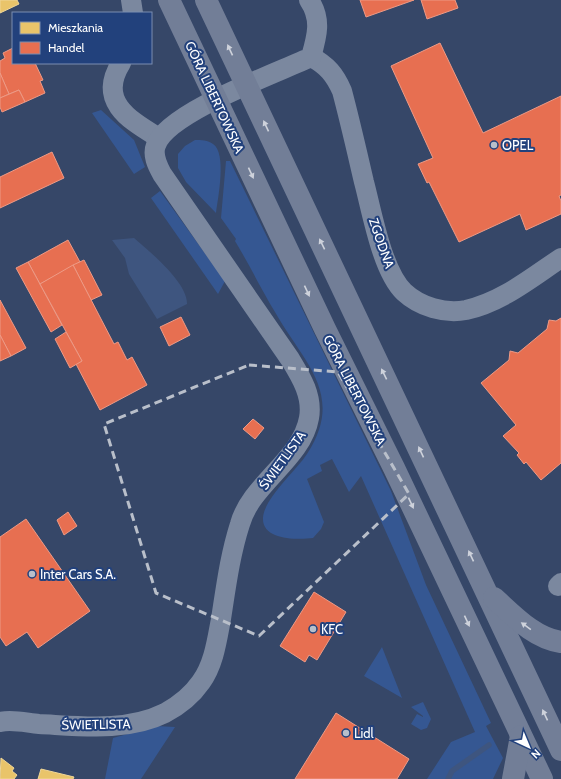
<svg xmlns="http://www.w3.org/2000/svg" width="561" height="779" viewBox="0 0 561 779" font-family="Cabin,sans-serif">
  <rect width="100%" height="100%" fill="#364768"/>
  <!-- green -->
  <g fill="#355792">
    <polygon points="101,110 134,140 145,167 134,174 92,113"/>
    <path d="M 195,140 C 201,140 208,140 213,144 C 227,153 218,198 216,213 L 186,182 L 178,168 L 178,154 L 185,146 Z"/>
    <path d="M 226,161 L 230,161 L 391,491 L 426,585 L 491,723 L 486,726 L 503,758 L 493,779 L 427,779 L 451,742 L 475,732 L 361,476 L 349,492 L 332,459 L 320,465 L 322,471 L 307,479 L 324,522 L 321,529 L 313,538 C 297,540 262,540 263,518 C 264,498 296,471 307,454 C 346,394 303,362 275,312 C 261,289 249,264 235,241 L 236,239 L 221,218 Z"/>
    <polygon points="160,191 225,281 218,294 151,198"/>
    <polygon points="382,647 402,698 364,676"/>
    <polygon points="423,702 431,719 427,728 421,730 411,724 417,714 423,717 423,716 411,707"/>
    <polygon points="156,726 175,727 141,779 105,779 113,738"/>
  </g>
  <!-- water -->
  <path fill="#3e557f" d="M 134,238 C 150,252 188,283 187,304 L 157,319 L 129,274 L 125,258 L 112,240 Z"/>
  <!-- homes -->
  <g fill="#e9c46a" stroke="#f0d697">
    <polygon points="0,0 17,0 19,4 0,13"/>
    <polygon points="1,758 14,768 12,771 17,775 14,779 0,779"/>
    <polygon points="41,769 74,777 73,779 38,779"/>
  </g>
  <!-- shops -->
  <g fill="#e76f51" stroke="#ee9a85">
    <polygon points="360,0 414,0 366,17"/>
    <polygon points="421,0 455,0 458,8 427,19"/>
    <polygon points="440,43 483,133 561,96 561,195 559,196 561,201 561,214 526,230 520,214 459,242 429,182 427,183 418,164 433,158 391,66"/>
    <polygon points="13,48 13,63 35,63 43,80 40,81 45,93 25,102 19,90 9,94 0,73 0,61 5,58 3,53"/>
    <polygon points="0,73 9,94 0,98"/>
    <polygon points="19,90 25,102 2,112 0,107 0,98"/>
    <polygon points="52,152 64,178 0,208 0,177"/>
    <polygon points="68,240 80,262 40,284 28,262"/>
    <polygon points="84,260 102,295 91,300 73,265"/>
    <polygon points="28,262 62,325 51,332 16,268"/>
    <polygon points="73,265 114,344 118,342 127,360 132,357 147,385 100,410 76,364 82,361 40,284"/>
    <polygon points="0,300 26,348 11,356 0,335"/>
    <polygon points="181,317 190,335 169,346 160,327"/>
    <polygon points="561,318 561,463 541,480 526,462 524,464 517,455 519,453 503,436 516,425 481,383 509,360 510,351 518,353 547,329 549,320 556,321"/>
    <polygon points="66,332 82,361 70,368 55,339"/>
    <polygon points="0,335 11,356 0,361"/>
    <polygon points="253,419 264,428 255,439 243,429"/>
    <polygon points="68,512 77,526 64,535 57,520"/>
    <polygon points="26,519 90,611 38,648 27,632 6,646 0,637 0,537"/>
    <polygon points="314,592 346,612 317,660 309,655 305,662 280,646"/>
    <polygon points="336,713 409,759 397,779 295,779"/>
  </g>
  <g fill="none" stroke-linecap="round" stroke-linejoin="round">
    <!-- stream -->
    <polyline stroke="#3e557f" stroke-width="5.5" points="448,779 452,771 489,745"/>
    <!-- minor -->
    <g stroke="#7b889f" stroke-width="20">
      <polyline points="131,0 133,13"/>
      <path d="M 311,57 C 327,65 335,75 342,91 C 350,121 357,152 364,182 C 372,212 382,271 404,292 C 420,307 445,314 466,310 C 502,302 531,278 561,258"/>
      <path d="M 121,63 C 97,102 130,120 159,138"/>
      <polyline points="558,586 561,583"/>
      <path d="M 0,722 C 12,719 27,723 39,724 C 80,726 127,732 165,713 C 178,706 192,695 201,682 C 214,664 217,640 221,619 C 226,587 230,555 240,524 C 251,484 302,459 309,418 C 313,396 301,377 290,359 L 162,174 C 157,165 152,155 156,145 C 168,112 277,73 311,57 C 317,36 322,19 309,0"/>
    </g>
    <!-- highway -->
    <g stroke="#727e97" stroke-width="22">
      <polyline points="169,0 325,329 394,468 542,779"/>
      <polyline points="206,0 561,750"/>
      <path d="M 494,598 C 514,616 534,638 561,642"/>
      <polyline points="513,779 521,736"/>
    </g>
  </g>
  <!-- one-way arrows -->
  <defs><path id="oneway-solid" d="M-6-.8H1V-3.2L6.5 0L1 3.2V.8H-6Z"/></defs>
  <g fill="#ced2db">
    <use href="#oneway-solid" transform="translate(230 50) rotate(-115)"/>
    <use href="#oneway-solid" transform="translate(266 126) rotate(-115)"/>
    <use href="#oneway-solid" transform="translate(251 173) rotate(65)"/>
    <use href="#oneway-solid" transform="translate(322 244) rotate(-116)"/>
    <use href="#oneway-solid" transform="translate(307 291) rotate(65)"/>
    <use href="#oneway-solid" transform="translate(384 374) rotate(-116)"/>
    <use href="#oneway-solid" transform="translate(421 452) rotate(-115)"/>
    <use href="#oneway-solid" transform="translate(411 503) rotate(65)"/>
    <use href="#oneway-solid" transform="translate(471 556) rotate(-115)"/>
    <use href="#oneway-solid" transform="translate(467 621) rotate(65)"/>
    <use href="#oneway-solid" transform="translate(526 626) rotate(-144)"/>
    <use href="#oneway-solid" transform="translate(545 715) rotate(-115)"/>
  </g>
  <!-- marked area -->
  <path fill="none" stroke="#b9bfca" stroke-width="3" stroke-dasharray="8 5" stroke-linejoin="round" d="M 249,365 L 338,372 L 409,494 L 259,636 L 156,593 L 104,424 Z"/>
  <!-- markers -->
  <g fill="#b9bfca" stroke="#22417c" stroke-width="1.5">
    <circle cx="494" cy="145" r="4"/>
    <circle cx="32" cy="574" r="4"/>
    <circle cx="313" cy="629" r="4"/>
    <circle cx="346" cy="733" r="4"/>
  </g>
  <g text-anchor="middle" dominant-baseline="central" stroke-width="4" stroke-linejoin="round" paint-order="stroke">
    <!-- street labels -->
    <g font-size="13" fill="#fff" stroke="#22417c">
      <text transform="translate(215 97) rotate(65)">GÓRA LIBERTOWSKA</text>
      <text transform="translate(382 243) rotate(71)">ZGODNA</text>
      <text transform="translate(355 390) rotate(63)">GÓRA LIBERTOWSKA</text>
      <text transform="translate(282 460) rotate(-54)">ŚWIETLISTA</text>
      <text transform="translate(96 724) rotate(-1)">ŚWIETLISTA</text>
    </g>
    <!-- poi labels -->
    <g font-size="13" fill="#fff" stroke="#22417c" text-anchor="start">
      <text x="502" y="145">OPEL</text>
      <text x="40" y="574">Inter Cars S.A.</text>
      <text x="321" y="629">KFC</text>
      <text x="354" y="733">Lidl</text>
    </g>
  </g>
  <!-- legend -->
  <rect x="12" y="12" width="140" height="52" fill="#22417c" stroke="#7a8db0"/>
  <rect x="20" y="22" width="20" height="12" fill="#e9c46a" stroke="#7a8db0"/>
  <text x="48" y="32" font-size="12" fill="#ffffff">Mieszkania</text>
  <rect x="20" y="42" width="20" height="12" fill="#e76f51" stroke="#7a8db0"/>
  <text x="48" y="52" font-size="12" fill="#ffffff">Handel</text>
  <!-- north arrow -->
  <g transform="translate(529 747) rotate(136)" stroke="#22417c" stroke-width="3" paint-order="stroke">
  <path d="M0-3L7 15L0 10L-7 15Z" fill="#ffffff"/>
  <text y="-6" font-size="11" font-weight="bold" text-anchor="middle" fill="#ffffff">N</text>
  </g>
</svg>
